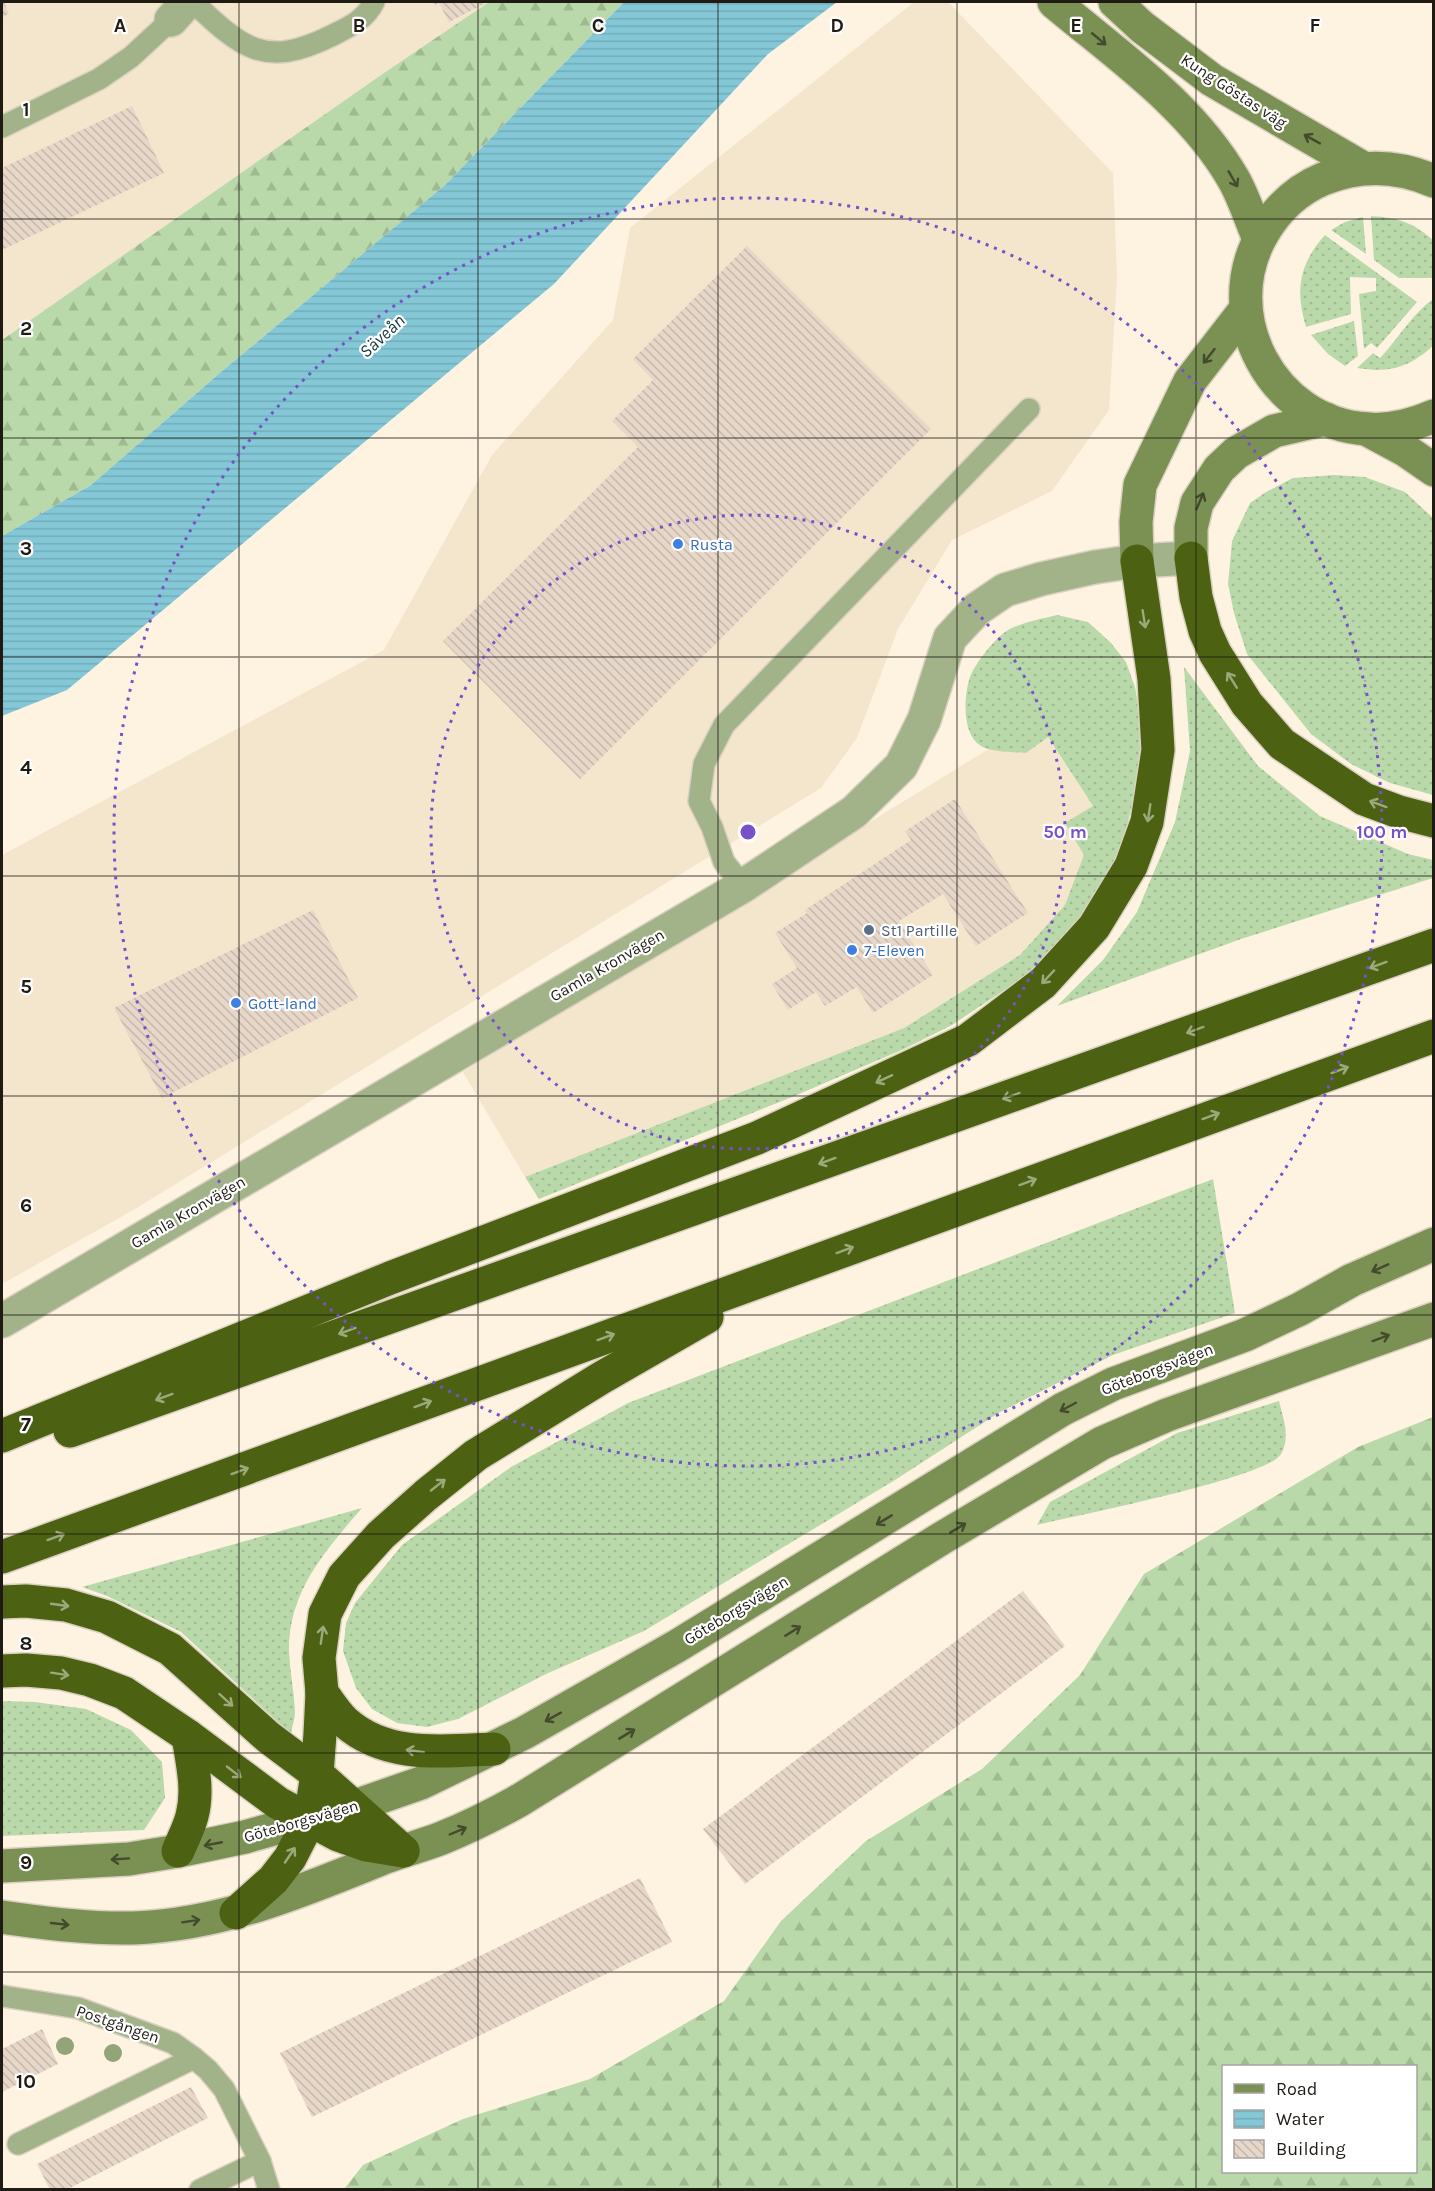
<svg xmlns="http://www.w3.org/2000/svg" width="1435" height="2191" viewBox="0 0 1435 2191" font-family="Karla,sans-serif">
  <defs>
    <pattern id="grass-dots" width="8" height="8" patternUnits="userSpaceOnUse" patternTransform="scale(1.5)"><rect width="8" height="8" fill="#bad9aa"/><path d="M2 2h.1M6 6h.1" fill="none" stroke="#9fba91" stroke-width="1.8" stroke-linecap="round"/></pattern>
    <pattern id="forest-firs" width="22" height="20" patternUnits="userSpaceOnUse" patternTransform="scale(1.5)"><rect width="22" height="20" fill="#bad9aa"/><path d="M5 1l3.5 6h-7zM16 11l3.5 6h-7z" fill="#9fba91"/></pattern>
    <pattern id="water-rules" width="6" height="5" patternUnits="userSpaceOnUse" patternTransform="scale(1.5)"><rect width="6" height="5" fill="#84c8d8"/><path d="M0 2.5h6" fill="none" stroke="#72abb8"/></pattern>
    <pattern id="building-back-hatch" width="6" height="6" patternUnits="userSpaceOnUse" patternTransform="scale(1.5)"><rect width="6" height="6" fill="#e7d7c9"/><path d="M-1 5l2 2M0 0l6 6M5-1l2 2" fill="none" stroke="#c6b8ac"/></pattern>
  </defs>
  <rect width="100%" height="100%" fill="#fef3e1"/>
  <!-- built -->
  <g fill="#f4e5cd">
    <polygon points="2,2 489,2 381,75 2,340"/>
    <polygon points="914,2 948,2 1113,173 1117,277 1109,410 1052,491 952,540 898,629 857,738 821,788 135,1209 2,1284 2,855 384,650 492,455 613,320 630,228"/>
    <polygon points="1036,720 1106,826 1065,905 1020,955 904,1028 525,1177 463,1072"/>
  </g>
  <!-- grass -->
  <g fill="url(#grass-dots)">
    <path d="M 1371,216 C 1399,218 1412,222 1433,240 L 1433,278 L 1399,278 L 1374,260 Z"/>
    <polygon points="1363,217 1366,254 1331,230 1345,222"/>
    <path d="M 1325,235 L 1417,302 L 1377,348 L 1371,343 L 1364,349 L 1359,294 L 1376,291 L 1376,278 L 1350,277 L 1351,314 L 1306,327 C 1295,290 1299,264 1325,235 Z"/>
    <path d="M 1433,299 L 1433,346 C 1408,368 1390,373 1357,368 L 1373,353 L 1380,358 C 1399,338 1411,315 1433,299 Z"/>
    <polygon points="1354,321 1358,356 1345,366 1328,354 1311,335"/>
    <polygon points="1334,475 1365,477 1405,492 1433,518 1433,795 1390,783 1351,764 1311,734 1247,654 1234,613 1228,584 1232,541 1250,503 1266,492 1293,478"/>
    <path d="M 1057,615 L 1088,622 L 1111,643 L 1126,662 L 1135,687 L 1139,712 L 1140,749 L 1134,796 L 1119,859 L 1099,893 L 1051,954 L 1024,977 L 952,1025 L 904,1049 L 792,1097 L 539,1199 L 525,1177 L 904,1028 L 1020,955 L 1065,905 L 1084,855 L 1065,823 L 1093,806 L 1048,737 L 1026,753 C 1015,752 990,752 981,746 C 961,734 964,695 970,677 C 976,662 995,638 1008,630 C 1023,622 1041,619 1057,615 Z"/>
    <polygon points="1184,667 1258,766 1320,816 1408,854 1433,860 1433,878 1241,939 1057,1006 1103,960 1137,912 1175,822 1190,751"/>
    <polygon points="1213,1179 1235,1313 1113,1355 1000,1412 895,1480 644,1631 546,1674 458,1719 427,1727 397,1723 372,1709 356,1688 343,1651 346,1623 355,1603 402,1545 511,1467 628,1403"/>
    <path d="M 1279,1401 C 1283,1418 1291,1437 1281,1454 C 1268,1478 1074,1516 1037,1525 L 1050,1502 L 1177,1433 Z"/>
    <path d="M 362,1508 C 325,1551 288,1592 289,1652 C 290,1672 294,1692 295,1711 C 295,1719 292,1727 291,1734 L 181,1632 L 107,1596 L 82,1587 Z"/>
    <polygon points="2,1701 35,1702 86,1709 131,1730 162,1762 165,1798 144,1830 2,1836"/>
  </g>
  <!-- forest -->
  <g fill="url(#forest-firs)" fill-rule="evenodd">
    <polygon points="489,2 624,2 445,185 221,372 91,485 2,536 2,340 381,75"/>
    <path d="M 1433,1417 L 1433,2189 L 344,2189 L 363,2165 L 463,2119 L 590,2079 L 724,2001 L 781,1921 L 866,1841 L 982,1769 L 1080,1675 L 1144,1574 L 1358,1447 ZM 1224,2066 L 1416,2066 L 1416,2172 L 1224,2172 Z"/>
  </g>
  <!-- water -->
  <polygon fill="url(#water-rules)" points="624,2 837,2 768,54 554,284 67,690 2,716 2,536 91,485 221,372 445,185"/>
  <!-- building -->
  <g fill="url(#building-back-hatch)">
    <polygon points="2,2 4,2 9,14 2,17"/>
    <polygon points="433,2 488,2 449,22 439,3 435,5"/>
    <polygon points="132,106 164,173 2,250 2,168"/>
    <polygon points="747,246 931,429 580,779 443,641 638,447 612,421 653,380 633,359"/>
    <polygon points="955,799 1028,913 976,946 943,894 899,921 933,975 873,1013 857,987 825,1006 816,992 788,1010 772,984 797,968 775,933 807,913 805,910 911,840 905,831"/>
    <polygon points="313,910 358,998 162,1098 114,1008"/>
    <polygon points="1023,1591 1065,1646 745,1884 703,1829"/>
    <polygon points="640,1878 672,1942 312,2117 280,2053"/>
    <polygon points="42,2029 58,2064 2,2092 2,2049"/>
    <polygon points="191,2087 208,2118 66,2190 50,2190 37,2164"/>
  </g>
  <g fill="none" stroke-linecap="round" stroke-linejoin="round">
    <defs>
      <g id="lane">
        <path d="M 193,2 C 242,48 264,69 331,36 C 349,27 365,20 374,2"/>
        <polyline points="2,127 99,79 131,57 171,20"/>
        <polyline points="743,886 724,862 712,827 699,801 704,764 724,725 1029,409"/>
        <polyline points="2,1996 78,2008 173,2043 194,2058 208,2070 224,2089 260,2161 269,2190"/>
        <polyline points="18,2144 194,2058"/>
        <polyline points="200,2190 260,2161"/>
      </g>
      <g id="street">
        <polyline points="171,20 187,2"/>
        <polyline points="2,1321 743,886 854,812 901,766 924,720 950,638 977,609 1005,590 1041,579 1095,567 1137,561 1191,558"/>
      </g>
      <g id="secondary">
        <path d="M 1054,2 C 1117,55 1192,106 1234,180 C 1244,198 1251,220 1259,239"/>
        <polyline points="1115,2 1142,27 1212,80 1363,168"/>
        <path d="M 1434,181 C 1397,165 1360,164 1323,179 C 1297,190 1277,209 1263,233 C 1215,315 1272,423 1367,429 C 1390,431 1413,425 1434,416"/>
        <polyline points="1366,429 1405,450 1434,470"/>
        <polyline points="1191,558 1191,528 1197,503 1219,469 1236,453 1274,431 1326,419"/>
        <polyline points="1137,561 1136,522 1140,485 1190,381 1245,310"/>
        <polyline points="2,1866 129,1859 178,1851 245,1837 355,1806 421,1783 524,1733 677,1646 1063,1409 1113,1384 1245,1335 1300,1309 1352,1280 1434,1244"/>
        <path d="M 2,1917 C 45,1923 89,1929 133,1928 C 223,1925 305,1890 386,1857 C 405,1850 424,1845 442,1838 C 469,1827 495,1814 520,1800 L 942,1538 L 1102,1443 L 1167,1415 L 1434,1319"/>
      </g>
      <g id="highway">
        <polyline points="1191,558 1196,597 1205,631 1215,653 1247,704 1282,744 1364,799 1399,812 1434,821"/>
        <polyline points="70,1431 1434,945"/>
        <polyline points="2,1436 390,1278 757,1138 968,1040 1043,983 1094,927 1131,866 1147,822 1158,750 1154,679 1137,561"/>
        <path d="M 2,1557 C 479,1383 956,1209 1434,1036"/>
        <polyline points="2,1602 26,1601 66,1605 107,1617 170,1649 268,1737 317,1774 403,1851"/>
        <polyline points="2,1671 26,1670 61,1673 90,1680 124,1693 188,1736 278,1803 338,1835 366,1845 403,1851"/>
        <path d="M 322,1693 C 329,1702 336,1714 345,1722 C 387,1759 443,1751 494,1749"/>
        <path d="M 178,1851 C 183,1839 189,1828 192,1816 C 199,1790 192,1762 188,1736"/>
        <polyline points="236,1913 273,1880 290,1858 310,1819 317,1774 320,1734 322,1693 319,1658 325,1614 344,1576 381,1535 426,1495 476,1455 601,1378 707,1317"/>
      </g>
    </defs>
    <!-- lane casing -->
    <use href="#lane" stroke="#dad0c0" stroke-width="24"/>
    <!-- street casing -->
    <use href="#street" stroke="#dad0c0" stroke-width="36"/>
    <!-- secondary casing -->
    <use href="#secondary" stroke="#dad0c0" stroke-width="36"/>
    <!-- highway casing -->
    <use href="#highway" stroke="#dad0c0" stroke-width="36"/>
    <!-- lane -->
    <use href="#lane" stroke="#a2b289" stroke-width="21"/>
    <!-- street -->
    <use href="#street" stroke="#a2b289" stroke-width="33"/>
    <!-- secondary -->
    <use href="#secondary" stroke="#7b9153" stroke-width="33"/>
    <!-- highway -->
    <use href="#highway" stroke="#4c6212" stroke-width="33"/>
  </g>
  <!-- trees -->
  <g fill="#93a479">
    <circle cx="65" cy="2046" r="9"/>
    <circle cx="113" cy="2053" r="9"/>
  </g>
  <!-- one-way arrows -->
  <defs><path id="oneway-shaft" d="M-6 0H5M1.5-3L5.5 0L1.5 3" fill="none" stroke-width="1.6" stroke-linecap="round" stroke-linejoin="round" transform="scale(1.5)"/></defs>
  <g stroke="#444a2d">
    <use href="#oneway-shaft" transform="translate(1099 39) rotate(40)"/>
    <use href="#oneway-shaft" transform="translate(1312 139) rotate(-151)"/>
    <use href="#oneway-shaft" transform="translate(1233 179) rotate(60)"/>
    <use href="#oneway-shaft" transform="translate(1209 356) rotate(128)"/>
    <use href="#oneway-shaft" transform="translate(1200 501) rotate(-67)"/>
    <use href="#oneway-shaft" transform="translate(1380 1268) rotate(156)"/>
    <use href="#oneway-shaft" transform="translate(1381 1338) rotate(-20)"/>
    <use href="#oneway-shaft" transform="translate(1068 1407) rotate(152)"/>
    <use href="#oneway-shaft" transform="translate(884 1520) rotate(149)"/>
    <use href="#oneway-shaft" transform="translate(958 1528) rotate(-31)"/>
    <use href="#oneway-shaft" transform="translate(793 1631) rotate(-32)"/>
    <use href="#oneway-shaft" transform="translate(553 1717) rotate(151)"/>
    <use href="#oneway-shaft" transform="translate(627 1734) rotate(-31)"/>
    <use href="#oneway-shaft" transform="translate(458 1831) rotate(-23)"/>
    <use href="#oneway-shaft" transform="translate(213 1844) rotate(169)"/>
    <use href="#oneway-shaft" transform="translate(120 1859) rotate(176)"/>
    <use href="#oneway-shaft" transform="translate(191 1921) rotate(-9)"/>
    <use href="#oneway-shaft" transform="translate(60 1924) rotate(6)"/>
  </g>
  <g stroke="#9da97d">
    <use href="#oneway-shaft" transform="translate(1144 619) rotate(81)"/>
    <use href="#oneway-shaft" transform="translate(1232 680) rotate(-122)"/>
    <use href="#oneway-shaft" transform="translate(1378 804) rotate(-160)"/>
    <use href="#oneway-shaft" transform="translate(1149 813) rotate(99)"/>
    <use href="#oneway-shaft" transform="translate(1378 965) rotate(160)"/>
    <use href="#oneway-shaft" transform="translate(1048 977) rotate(133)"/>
    <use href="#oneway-shaft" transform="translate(1195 1030) rotate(160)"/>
    <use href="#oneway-shaft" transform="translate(1340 1070) rotate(-20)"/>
    <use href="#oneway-shaft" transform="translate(884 1079) rotate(155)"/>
    <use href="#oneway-shaft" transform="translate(1011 1096) rotate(160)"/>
    <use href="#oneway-shaft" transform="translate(1211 1116) rotate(-20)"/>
    <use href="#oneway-shaft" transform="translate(827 1161) rotate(160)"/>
    <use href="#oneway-shaft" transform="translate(1028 1182) rotate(-20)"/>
    <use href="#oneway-shaft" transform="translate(845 1250) rotate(-20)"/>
    <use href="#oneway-shaft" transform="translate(347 1331) rotate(160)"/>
    <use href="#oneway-shaft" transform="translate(606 1337) rotate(-20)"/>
    <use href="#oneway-shaft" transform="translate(164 1397) rotate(160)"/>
    <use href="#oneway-shaft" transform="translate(423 1404) rotate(-20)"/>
    <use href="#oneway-shaft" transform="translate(240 1471) rotate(-20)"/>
    <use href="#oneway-shaft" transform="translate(438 1485) rotate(-38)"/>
    <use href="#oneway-shaft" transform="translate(56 1537) rotate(-20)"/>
    <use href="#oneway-shaft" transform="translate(60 1605) rotate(8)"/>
    <use href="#oneway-shaft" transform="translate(322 1635) rotate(-82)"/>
    <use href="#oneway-shaft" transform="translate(60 1674) rotate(9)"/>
    <use href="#oneway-shaft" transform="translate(226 1700) rotate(42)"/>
    <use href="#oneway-shaft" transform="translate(415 1751) rotate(-172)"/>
    <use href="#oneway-shaft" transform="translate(234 1772) rotate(38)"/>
    <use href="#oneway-shaft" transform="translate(290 1855) rotate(-56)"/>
  </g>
  <!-- grid -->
  <path fill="none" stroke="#1f1b14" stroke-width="1.5" stroke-opacity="0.55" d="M 239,2 L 239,2190M 478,2 L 478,2190M 718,2 L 718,2190M 957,2 L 957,2190M 1196,2 L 1196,2190M 2,219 L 1434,219M 2,438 L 1434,438M 2,657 L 1434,657M 2,876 L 1434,876M 2,1096 L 1434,1096M 2,1315 L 1434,1315M 2,1534 L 1434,1534M 2,1753 L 1434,1753M 2,1972 L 1434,1972"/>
  <!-- distance rings -->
  <g fill="none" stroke="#7851ca" stroke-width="3" stroke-dasharray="3 6">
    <circle cx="748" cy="832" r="317"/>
    <circle cx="748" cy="832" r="634"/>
  </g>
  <!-- markers -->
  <g fill="#3f7fe0" stroke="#fff" stroke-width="2">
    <circle cx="678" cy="544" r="6"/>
    <circle cx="852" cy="950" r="6"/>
    <circle cx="236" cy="1003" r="6"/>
  </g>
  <circle fill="#5c6f8a" stroke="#fff" stroke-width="2" cx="869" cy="930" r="6"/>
  <g text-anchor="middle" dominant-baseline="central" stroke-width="4.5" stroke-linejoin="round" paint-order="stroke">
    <!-- street labels -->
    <g font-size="16" fill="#1f1b14" stroke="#fff">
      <text transform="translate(1234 91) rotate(33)">Kung Göstas väg</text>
      <text transform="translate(607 965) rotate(-30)">Gamla Kronvägen</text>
      <text transform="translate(188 1212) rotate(-30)">Gamla Kronvägen</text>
      <text transform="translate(1157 1369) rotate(-21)">Göteborgsvägen</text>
      <text transform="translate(736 1610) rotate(-31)">Göteborgsvägen</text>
      <text transform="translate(301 1821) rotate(-16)">Göteborgsvägen</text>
      <text transform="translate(118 2024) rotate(19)">Postgången</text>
    </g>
    <!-- shop labels -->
    <g font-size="16" fill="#366cbe" stroke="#fff" text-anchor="start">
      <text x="690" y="544">Rusta</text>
      <text x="864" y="950">7-Eleven</text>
      <text x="248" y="1003">Gott-land</text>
    </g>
    <!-- service labels -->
    <g font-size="16" fill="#4e5e75" stroke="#fff" text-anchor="start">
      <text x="881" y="930">St1 Partille</text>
    </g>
    <!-- water labels -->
    <g font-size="18" font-style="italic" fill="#183940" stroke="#fff">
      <text transform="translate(382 336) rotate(-43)">Säveån</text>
    </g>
  </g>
  <g font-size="20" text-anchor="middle" font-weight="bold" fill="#1f1b14" stroke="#fff" stroke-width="4.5" stroke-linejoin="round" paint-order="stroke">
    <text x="120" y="32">A</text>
    <text x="359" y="32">B</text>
    <text x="598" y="32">C</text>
    <text x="837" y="32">D</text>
    <text x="1076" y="32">E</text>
    <text x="1315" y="32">F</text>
    <text x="26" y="116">1</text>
    <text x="26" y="335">2</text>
    <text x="26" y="555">3</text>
    <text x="26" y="774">4</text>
    <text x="26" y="993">5</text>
    <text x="26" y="1212">6</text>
    <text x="26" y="1431">7</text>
    <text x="26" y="1650">8</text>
    <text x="26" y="1869">9</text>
    <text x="26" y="2088">10</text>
  </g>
  <circle cx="748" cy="832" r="9" fill="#7851ca" stroke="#fff" stroke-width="3"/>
  <g font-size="18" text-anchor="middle" font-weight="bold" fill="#7851ca" stroke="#fff" stroke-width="4.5" stroke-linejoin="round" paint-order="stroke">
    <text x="1065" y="838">50 m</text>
    <text x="1382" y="838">100 m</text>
  </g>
  <!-- border -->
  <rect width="1435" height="2191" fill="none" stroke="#1f1b14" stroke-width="6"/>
  <!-- legend -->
  <rect x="1222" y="2065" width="195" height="108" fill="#ffffff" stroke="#a5a4a1" stroke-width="1.5"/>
  <rect x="1234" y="2084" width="30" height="9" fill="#7b9153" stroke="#a5a4a1" stroke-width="1.5"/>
  <text x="1276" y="2095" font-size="18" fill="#1f1b14">Road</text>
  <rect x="1234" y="2110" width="30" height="18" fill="url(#water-rules)" stroke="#a5a4a1" stroke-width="1.5"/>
  <text x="1276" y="2125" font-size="18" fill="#1f1b14">Water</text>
  <rect x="1234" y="2140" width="30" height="18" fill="url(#building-back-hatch)" stroke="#a5a4a1" stroke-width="1.5"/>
  <text x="1276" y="2155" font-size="18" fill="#1f1b14">Building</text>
</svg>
